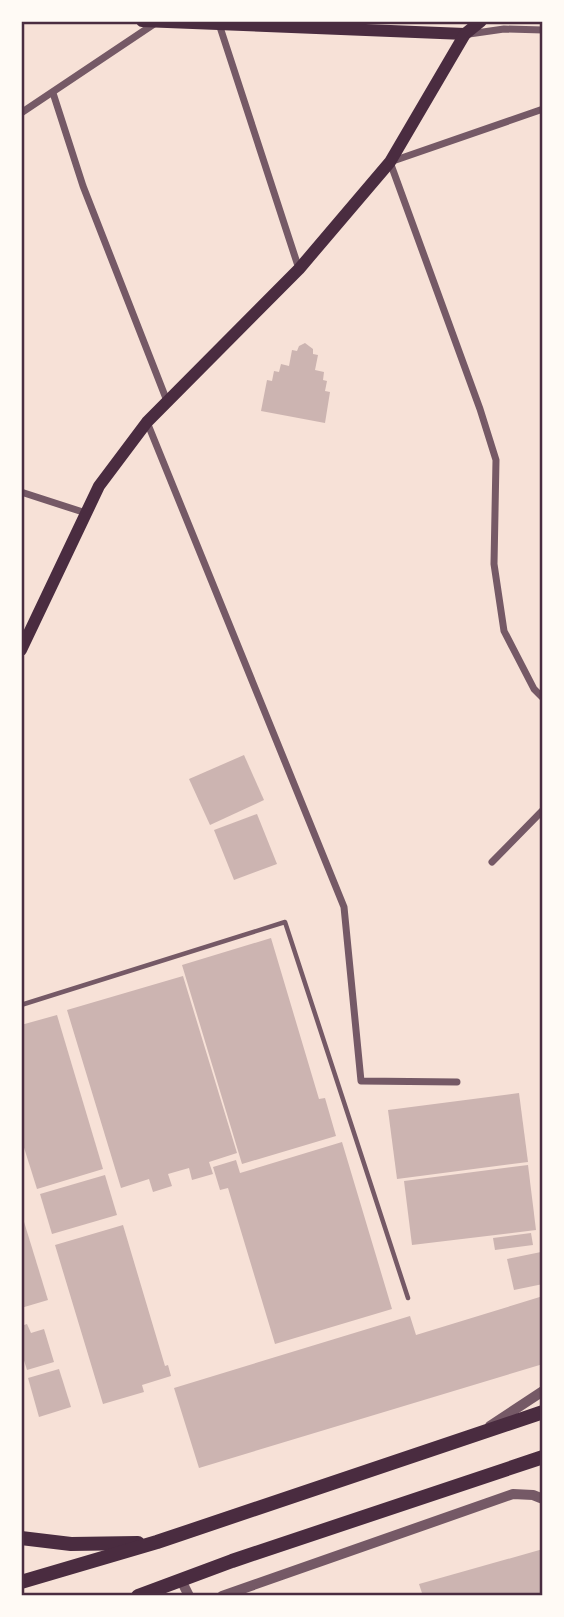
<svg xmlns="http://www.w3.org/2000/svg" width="564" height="1617" viewBox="0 0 564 1617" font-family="Signika,sans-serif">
  <rect width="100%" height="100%" fill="#f7e1d7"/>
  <!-- building -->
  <g fill="#ccb4b1">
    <polygon points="305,343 313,349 313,354 318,355 315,370 324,372 323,380 327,381 325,391 330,392 325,423 261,411 267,380 272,381 274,371 279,372 281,364 289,366 292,350 297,351 299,346"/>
    <polygon points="244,755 264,800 210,825 189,779"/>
    <polygon points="257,814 277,864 234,880 214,830"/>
    <polygon points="271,938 319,1099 325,1098 336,1136 242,1164 182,965"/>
    <polygon points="183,976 237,1153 209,1162 213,1174 192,1180 189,1168 168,1174 172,1186 153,1192 149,1179 121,1188 67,1010"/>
    <polygon points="57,1015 103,1169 37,1189 21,1138 21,1025"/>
    <polygon points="519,1093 528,1162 397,1179 388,1110"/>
    <polygon points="342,1142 392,1309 275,1344 228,1188 220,1190 213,1167 236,1160 240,1173"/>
    <polygon points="528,1165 536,1230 412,1245 404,1181"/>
    <polygon points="105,1175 117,1215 52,1234 40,1194"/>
    <polygon points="21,1212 48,1300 21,1308"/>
    <polygon points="123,1225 165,1366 168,1365 171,1376 142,1385 144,1392 103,1404 55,1245"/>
    <polygon points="531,1233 533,1245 495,1250 493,1238"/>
    <polygon points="541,1252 543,1260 543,1284 514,1290 507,1259"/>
    <polygon points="543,1296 543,1364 199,1468 174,1388 410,1316 416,1335"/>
    <polygon points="27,1324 31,1333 44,1329 54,1362 27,1370 21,1351 21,1326"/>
    <polygon points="59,1369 71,1407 39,1417 28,1378"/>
    <polygon points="543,1549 543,1596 423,1596 419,1584"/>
  </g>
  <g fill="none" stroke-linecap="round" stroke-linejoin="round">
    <!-- service -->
    <polyline stroke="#755966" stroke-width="4.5" points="21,1005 285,922 408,1298"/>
    <!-- minor -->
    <g stroke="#755966" stroke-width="7">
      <polyline points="220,22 219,24 299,269"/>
      <polyline points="469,34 504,29 543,30"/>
      <polyline points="53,93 83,186 167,401"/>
      <polyline points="543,109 390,162 480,409 496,460 494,564 504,631 534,689 543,698"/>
      <polyline points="21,113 157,22"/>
      <polyline points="147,422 344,907 361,1081 457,1082"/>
      <polyline points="21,492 86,513"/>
      <polyline points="492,862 543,810"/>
    </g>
    <!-- tertiary -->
    <g stroke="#755966" stroke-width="10">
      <polyline points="490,1426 543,1391"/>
      <polyline points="181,1580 189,1596"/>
      <polyline points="222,1596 513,1494 533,1495 543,1499"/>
    </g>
    <!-- secondary -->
    <g stroke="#4a2c40" stroke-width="12">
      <polyline points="142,21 465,34"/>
      <polyline points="21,650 99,486 147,422 299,269 390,162 465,34 481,21"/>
    </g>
    <!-- trunk -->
    <g stroke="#4a2c40" stroke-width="14">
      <polyline points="21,1538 71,1544 138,1543"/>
      <polyline points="21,1582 157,1542 543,1412"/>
      <polyline points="138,1596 232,1561 543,1457"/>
    </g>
  </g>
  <!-- border -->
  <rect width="564" height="1617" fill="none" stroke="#fffaf5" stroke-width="46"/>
  <rect x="23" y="23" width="518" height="1571" fill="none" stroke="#4a2c40" stroke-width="2.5"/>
</svg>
